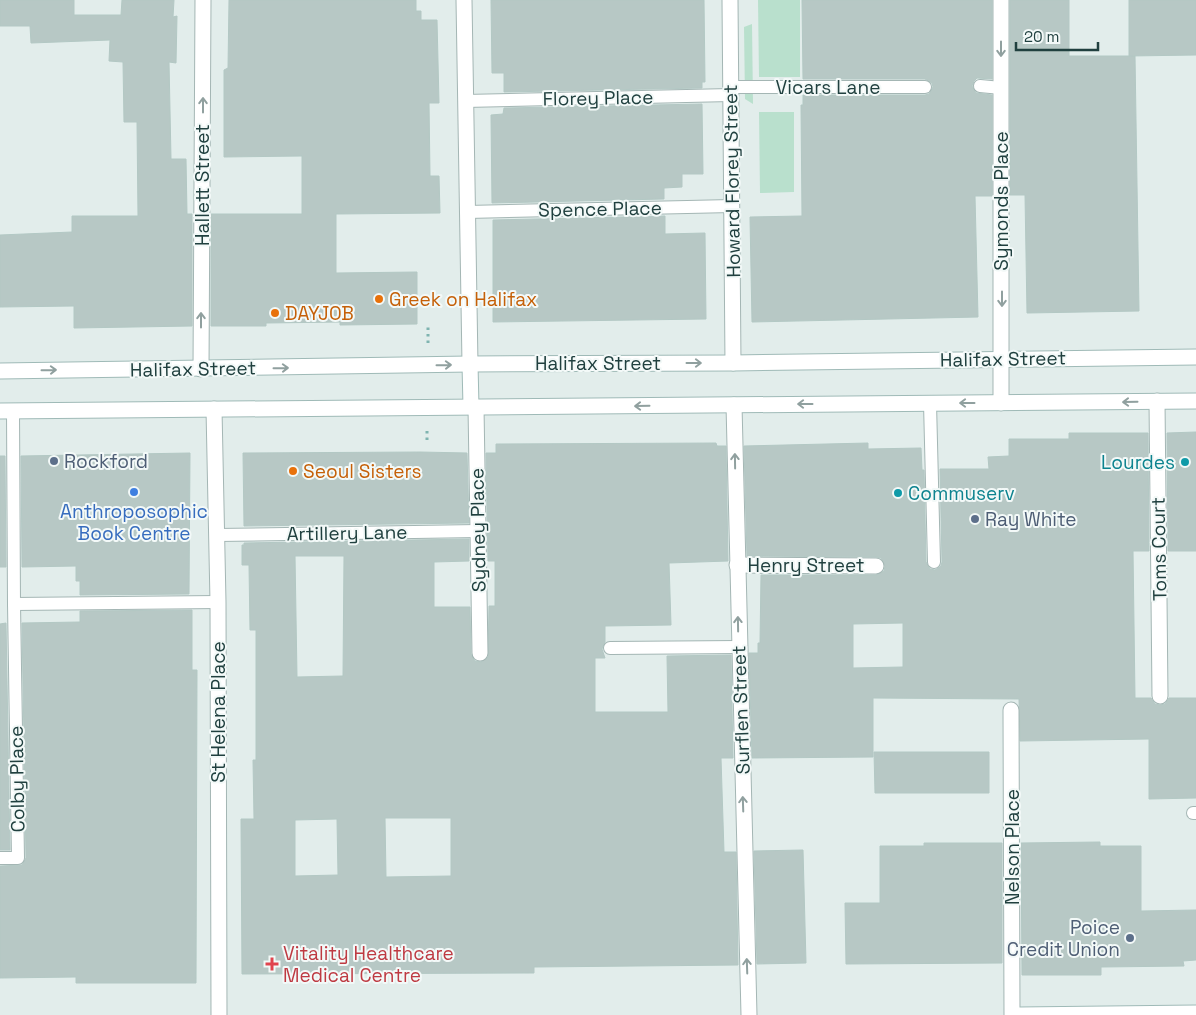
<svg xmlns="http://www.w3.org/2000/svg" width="1196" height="1015" viewBox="0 0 1196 1015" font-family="'Space Grotesk',sans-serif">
  <rect width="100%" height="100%" fill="#e2edeb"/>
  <!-- green -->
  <g fill="#b9e0cd">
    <polygon points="758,0 800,0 800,77 759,77"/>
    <polygon points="752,24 753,104 745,99 744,27"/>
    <polygon points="759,112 794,112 794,192 760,193"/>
  </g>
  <!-- building -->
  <g fill="#b7c8c5" stroke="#b3c8c4" fill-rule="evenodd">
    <polygon points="0,0 74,0 74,15 121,15 122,0 174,0 173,17 177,16 176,63 169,62 171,159 186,159 187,214 192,214 192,326 74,328 74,306 0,307 0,235 72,232 72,216 138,216 137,122 124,122 123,62 109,61 110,40 31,43 30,26 0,26"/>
    <polygon points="229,0 416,0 416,11 421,11 421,20 437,20 439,103 429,103 430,176 439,176 440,213 336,214 336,273 417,272 417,324 340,325 340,322 266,323 266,326 211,326 211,214 302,214 302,156 224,157 224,70 228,68"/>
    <polygon points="491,0 704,0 705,82 702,82 702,88 504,92 504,73 492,73"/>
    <polygon points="802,0 992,0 992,79 977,78 974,81 972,86 976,93 992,95 992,196 975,196 978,317 752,322 750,217 802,216 801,105 803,105 803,95 925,95 929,94 933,87 932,83 925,79 803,79"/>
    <polygon points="1010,0 1069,0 1069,56 1135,56 1139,311 1027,313 1025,195 1010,195"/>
    <polygon points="1129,0 1196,0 1196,55 1129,56"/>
    <polygon points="702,104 703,174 682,174 682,187 664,188 664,199 492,203 491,115 503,114 504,108"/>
    <polygon points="665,216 665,234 705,233 706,319 493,322 493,220"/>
    <polygon points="1196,432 1196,551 1168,551 1167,433"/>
    <path d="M 1069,433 L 1148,433 L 1149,551 L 1133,551 L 1135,698 L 1151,698 L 1155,704 L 1160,705 L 1165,704 L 1169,698 L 1196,698 L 1196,798 L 1149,799 L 1149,739 L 1020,741 L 1019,699 L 873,698 L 873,757 L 752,758 L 749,653 L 758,653 L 758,643 L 760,643 L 761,575 L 876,575 L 884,571 L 885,566 L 881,558 L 876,557 L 747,556 L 744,446 L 868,443 L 868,449 L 921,448 L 922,470 L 924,470 L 926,562 L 930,569 L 935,570 L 941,566 L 942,562 L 940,469 L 989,469 L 988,457 L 1009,456 L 1009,439 L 1069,439 ZM 903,623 L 903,667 L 853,668 L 853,624 Z"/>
    <path d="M 716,443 L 717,446 L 726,446 L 728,561 L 669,563 L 671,625 L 605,626 L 605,642 L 602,649 L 605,658 L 595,658 L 595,712 L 668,712 L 667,656 L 731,655 L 733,758 L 721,758 L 724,852 L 736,852 L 738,965 L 534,967 L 534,973 L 242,974 L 241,819 L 254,819 L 253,760 L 256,760 L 256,630 L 250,630 L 249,565 L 242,565 L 242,545 L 244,545 L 244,543 L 469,539 L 469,561 L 434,562 L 434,607 L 470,607 L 471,654 L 475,661 L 481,662 L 488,657 L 489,606 L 495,606 L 495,561 L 488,561 L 486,453 L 496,453 L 496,444 ZM 295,556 L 344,556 L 343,676 L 297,677 ZM 385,818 L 451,818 L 451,876 L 386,877 ZM 337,819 L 338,875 L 295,876 L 295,820 Z"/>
    <polygon points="420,452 467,453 469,523 244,526 243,453"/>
    <polygon points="190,453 189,594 80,595 80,581 76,581 76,566 22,567 21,456"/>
    <polygon points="0,456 5,456 6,567 0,567"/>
    <polygon points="192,610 192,670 197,670 196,983 76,983 76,977 0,978 0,866 22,865 26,858 22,623 80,622 80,611"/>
    <polygon points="6,623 10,850 0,850 0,624"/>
    <polygon points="874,752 989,752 989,793 875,793"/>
    <polygon points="1100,842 1100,846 1141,846 1141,911 1196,910 1196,960 1183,961 1184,966 1101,967 1101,975 1022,975 1021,843"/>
    <polygon points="924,843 1002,843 1002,963 846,964 845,903 880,903 880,846 924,846"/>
    <polygon points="803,850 806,963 757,964 754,851"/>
  </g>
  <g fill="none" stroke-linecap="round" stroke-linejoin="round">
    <defs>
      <g id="lane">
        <polyline points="980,86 1001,88"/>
        <polyline points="731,87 925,87"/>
        <polyline points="465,101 731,95"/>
        <polyline points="467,212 732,206"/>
        <polyline points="930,403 934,562"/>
        <polyline points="217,535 478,531"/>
        <polyline points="14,604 218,602"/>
        <polyline points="610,648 739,647"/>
        <polyline points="1193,813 1196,813"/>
        <polyline points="0,858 18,858 14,604 13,411"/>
      </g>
      <g id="street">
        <polyline points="464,0 470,364"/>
        <polyline points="730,0 733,363"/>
        <polyline points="1001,0 1001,403"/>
        <polyline points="201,369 203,0"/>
        <polyline points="1157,401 1160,696"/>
        <polyline points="734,405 749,1015"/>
        <polyline points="476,407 480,653"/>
        <polyline points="214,409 218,602 219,1015"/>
        <polyline points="737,565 876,566"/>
        <polyline points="1011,710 1012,1015"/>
      </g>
      <g id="secondary">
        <polyline points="470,364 471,407"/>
        <polyline points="0,371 470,364 733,363 1196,357"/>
        <polyline points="0,411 1196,401"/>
        <polyline points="1019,1015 1196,1013"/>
      </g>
    </defs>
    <!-- lane casing -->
    <use href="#lane" stroke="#a4b6b4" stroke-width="14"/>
    <!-- street casing -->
    <use href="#street" stroke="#a4b6b4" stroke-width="17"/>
    <!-- secondary casing -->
    <use href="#secondary" stroke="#9fbab7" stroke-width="17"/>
    <!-- path -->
    <g stroke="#7fb4b0" stroke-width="3" stroke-dasharray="2.5 4" stroke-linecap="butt">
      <polyline points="428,343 428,326"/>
      <polyline points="427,440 427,427"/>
    </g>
    <!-- lane -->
    <use href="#lane" stroke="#fff" stroke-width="12"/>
    <!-- street -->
    <use href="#street" stroke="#fff" stroke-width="15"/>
    <!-- secondary -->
    <use href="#secondary" stroke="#fff" stroke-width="15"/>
  </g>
  <!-- one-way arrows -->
  <defs><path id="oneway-shaft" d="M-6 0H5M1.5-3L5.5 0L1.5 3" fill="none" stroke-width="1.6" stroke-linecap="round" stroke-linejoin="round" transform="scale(1.25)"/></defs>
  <g stroke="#90a09f">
    <use href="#oneway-shaft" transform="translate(1001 49) rotate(90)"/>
    <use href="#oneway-shaft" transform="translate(203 105) rotate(-90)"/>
    <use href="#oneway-shaft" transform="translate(1002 299) rotate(90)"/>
    <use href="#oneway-shaft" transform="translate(201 320) rotate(-90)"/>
    <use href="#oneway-shaft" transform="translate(694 363)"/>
    <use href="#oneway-shaft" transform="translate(444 365) rotate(-1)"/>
    <use href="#oneway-shaft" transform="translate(281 368) rotate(-1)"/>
    <use href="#oneway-shaft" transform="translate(49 370) rotate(-1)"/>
    <use href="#oneway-shaft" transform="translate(1130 402) rotate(179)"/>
    <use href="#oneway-shaft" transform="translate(967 403) rotate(180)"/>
    <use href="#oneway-shaft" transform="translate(805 404) rotate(180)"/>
    <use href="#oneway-shaft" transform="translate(642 406) rotate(179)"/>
    <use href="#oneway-shaft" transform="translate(735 461) rotate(-91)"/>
    <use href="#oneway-shaft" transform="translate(738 624) rotate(-91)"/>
    <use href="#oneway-shaft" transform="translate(743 804) rotate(-92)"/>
    <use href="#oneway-shaft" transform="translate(747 966) rotate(-92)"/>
  </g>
  <!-- markers -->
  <g fill="#e8710a" stroke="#f3f9f8" stroke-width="2">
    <circle cx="379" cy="299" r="5"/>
    <circle cx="275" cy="313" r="5"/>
    <circle cx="293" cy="471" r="5"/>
  </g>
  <g fill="#5c6f8a" stroke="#f3f9f8" stroke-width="2">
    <circle cx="54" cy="461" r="5"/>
    <circle cx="975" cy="519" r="5"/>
    <circle cx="1130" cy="938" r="5"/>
  </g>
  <g fill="#0f9aa8" stroke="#f3f9f8" stroke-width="2">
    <circle cx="1185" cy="462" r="5"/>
    <circle cx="898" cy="493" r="5"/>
  </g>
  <circle fill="#3f7fe0" stroke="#f3f9f8" stroke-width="2" cx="134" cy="492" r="5"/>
  <path fill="#e0444e" stroke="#f3f9f8" stroke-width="2" d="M269.5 956.5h5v5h5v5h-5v5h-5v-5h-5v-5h5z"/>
  <g text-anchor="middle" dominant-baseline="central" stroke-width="4" stroke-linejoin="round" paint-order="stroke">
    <!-- street labels -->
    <g font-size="19" fill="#20403f" stroke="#f3f9f8">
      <text x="828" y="87">Vicars Lane</text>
      <text transform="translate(598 98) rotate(-1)">Florey Place</text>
      <text transform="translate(732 181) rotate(-91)">Howard Florey Street</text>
      <text transform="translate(202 185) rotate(-90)">Hallett Street</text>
      <text transform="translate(1001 201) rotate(-90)">Symonds Place</text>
      <text transform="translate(600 209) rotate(-1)">Spence Place</text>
      <text transform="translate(1003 359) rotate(-1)">Halifax Street</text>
      <text x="598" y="363">Halifax Street</text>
      <text transform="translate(193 369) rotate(-1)">Halifax Street</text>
      <text transform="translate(478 530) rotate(-91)">Sydney Place</text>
      <text transform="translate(347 533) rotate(-1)">Artillery Lane</text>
      <text transform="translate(1159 549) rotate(-91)">Toms Court</text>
      <text x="806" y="565">Henry Street</text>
      <text transform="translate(741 710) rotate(-92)">Surflen Street</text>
      <text transform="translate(218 712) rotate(-90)">St Helena Place</text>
      <text transform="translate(17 779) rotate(-91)">Colby Place</text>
      <text transform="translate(1012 847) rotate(-90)">Nelson Place</text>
    </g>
    <!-- food labels -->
    <g font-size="19" fill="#c56008" stroke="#f3f9f8" text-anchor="start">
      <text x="389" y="299">Greek on Halifax</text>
      <text x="285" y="313">DAYJOB</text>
      <text x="303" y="471">Seoul Sisters</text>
    </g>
    <!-- service labels -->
    <g font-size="19" fill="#4e5e75" stroke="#f3f9f8" text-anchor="start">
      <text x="64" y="461">Rockford</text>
      <text x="985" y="519">Ray White</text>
      <text x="1120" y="927" text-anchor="end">Poice<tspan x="1120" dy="22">Credit Union</tspan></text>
    </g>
    <!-- culture labels -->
    <g font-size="19" fill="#0d838f" stroke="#f3f9f8" text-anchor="end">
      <text x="1175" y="462">Lourdes</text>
      <text x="908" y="493" text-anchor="start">Commuserv</text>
    </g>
    <!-- shop labels -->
    <g font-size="19" fill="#366cbe" stroke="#f3f9f8">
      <text x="134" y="511">Anthroposophic<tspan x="134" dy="22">Book Centre</tspan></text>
    </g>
    <!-- health labels -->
    <g font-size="19" fill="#be3a42" stroke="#f3f9f8" text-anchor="start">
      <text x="283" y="953">Vitality Healthcare<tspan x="283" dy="22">Medical Centre</tspan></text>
    </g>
  </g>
  <!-- scale -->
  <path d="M1016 42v8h82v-8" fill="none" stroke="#20403f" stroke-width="2.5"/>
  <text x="1024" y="42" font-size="15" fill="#20403f" stroke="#f3f9f8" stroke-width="4" paint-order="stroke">20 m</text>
</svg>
